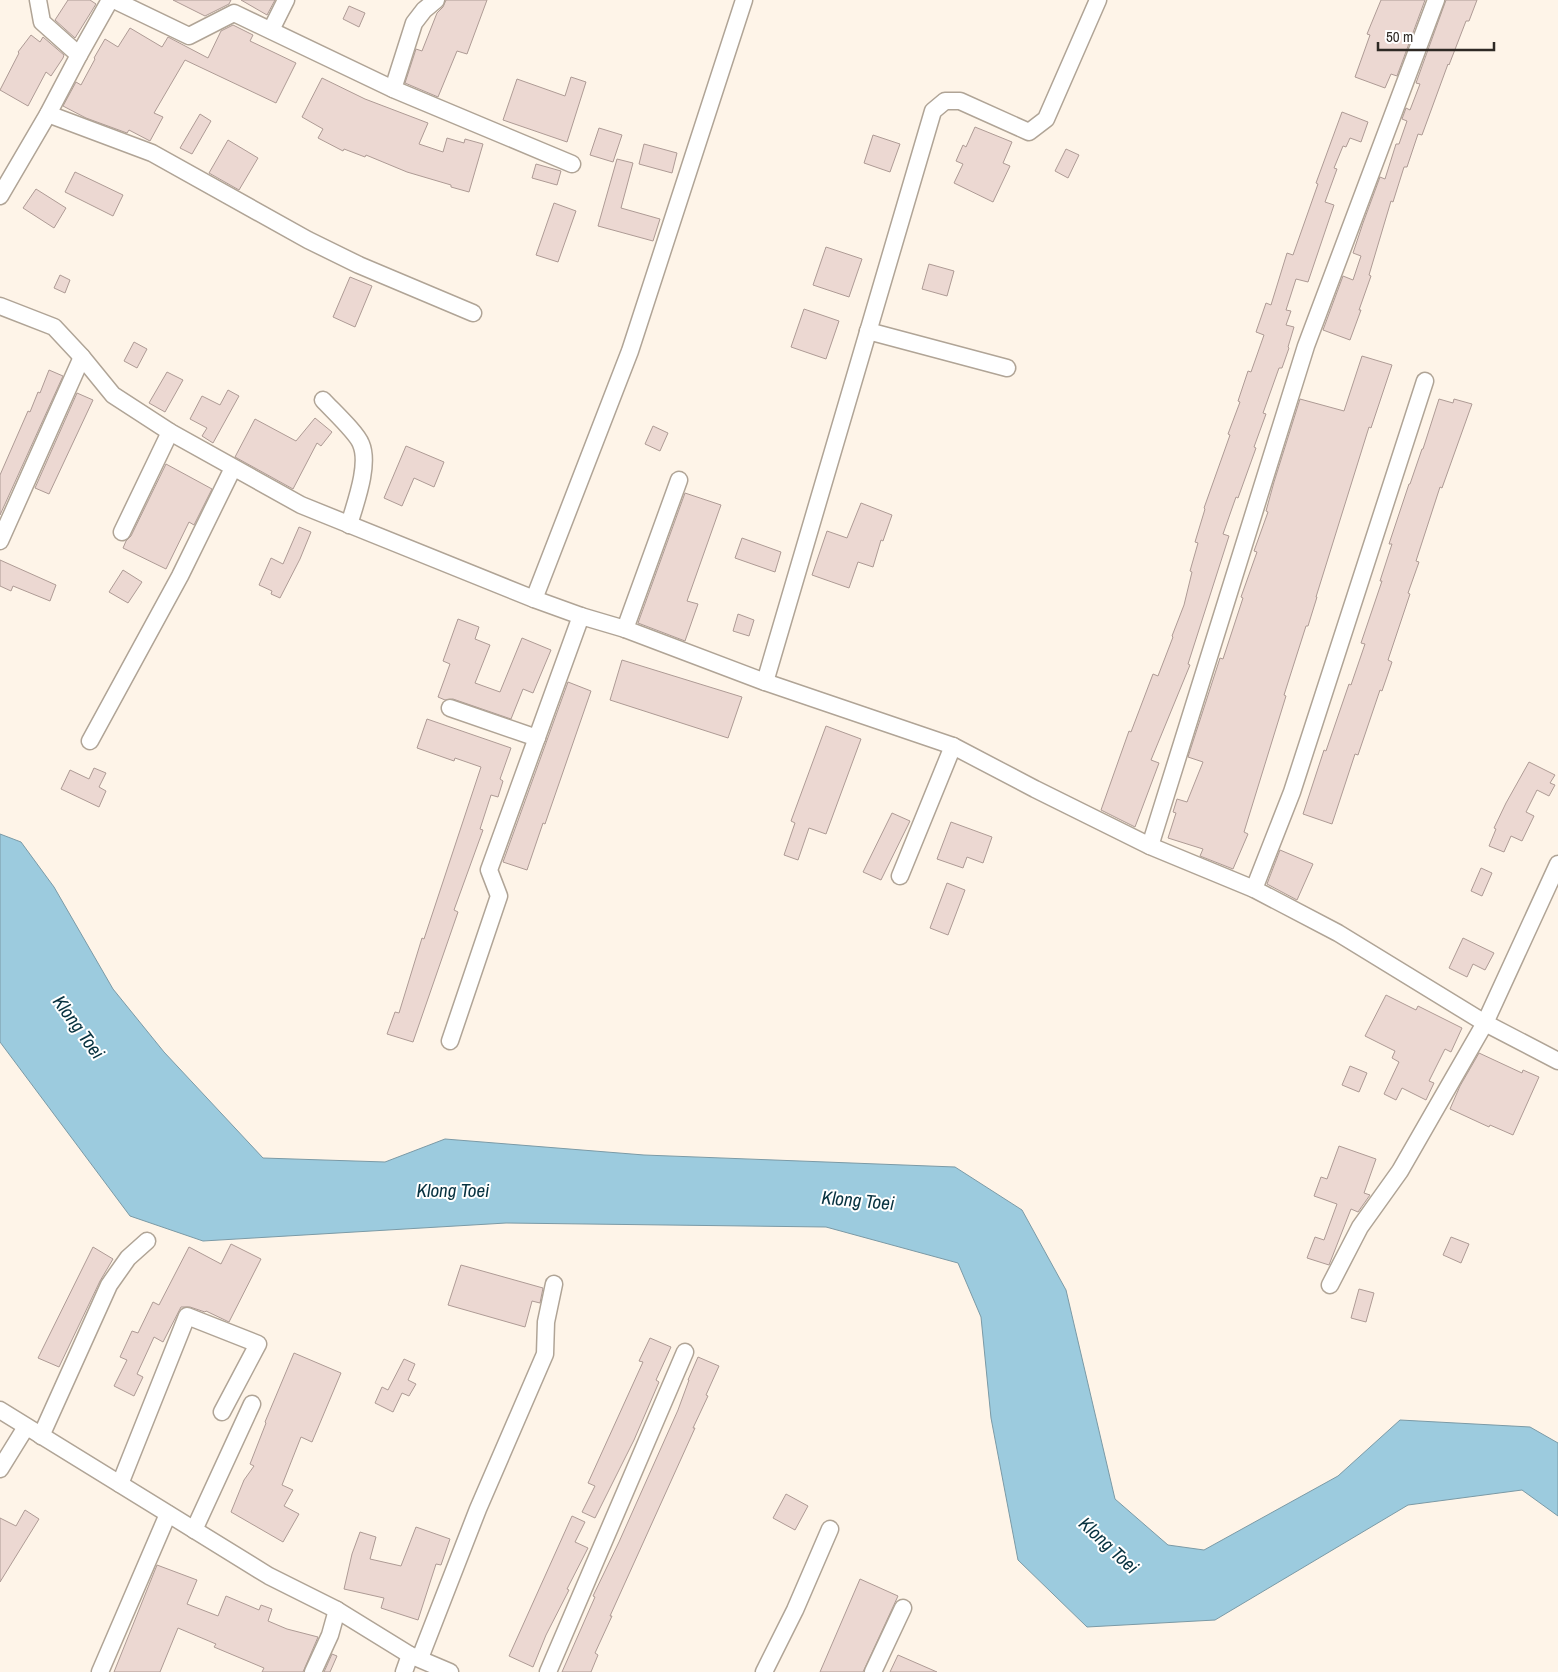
<svg xmlns="http://www.w3.org/2000/svg" width="1558" height="1672" viewBox="0 0 1558 1672" font-family="'Archivo Narrow',sans-serif">
  <rect width="100%" height="100%" fill="#fef4e8"/>
  <!-- water -->
  <polygon fill="#9ccbde" stroke="#7b9aa6" points="0,834 21,842 54,887 113,989 164,1052 263,1158 385,1162 445,1139 644,1155 955,1167 1022,1210 1066,1290 1115,1499 1168,1545 1204,1550 1338,1476 1400,1420 1530,1427 1558,1443 1558,1516 1522,1490 1408,1505 1215,1620 1087,1627 1018,1560 991,1418 981,1317 958,1263 826,1227 506,1223 203,1241 130,1216 0,1042"/>
  <!-- building -->
  <g fill="#ecd8d2" stroke="#ae9b95">
    <polygon points="68,0 90,0 96,4 75,38 55,20"/>
    <polygon points="173,0 231,0 229,4 205,16"/>
    <polygon points="241,0 275,0 267,15"/>
    <polygon points="446,0 487,0 467,54 457,51 438,97 405,83 416,49 422,51 437,13 443,7"/>
    <polygon points="1381,0 1425,0 1397,76 1391,74 1385,88 1355,77 1370,35 1367,34"/>
    <polygon points="1446,0 1477,0 1469,21 1466,21 1449,65 1448,64 1422,135 1418,134 1407,167 1404,167 1393,202 1391,201 1369,275 1371,276 1359,310 1361,310 1350,340 1323,330 1343,276 1353,280 1361,256 1353,253 1363,223 1380,177 1385,179 1396,144 1399,144 1407,121 1402,119 1406,108 1410,110 1420,84 1416,83"/>
    <polygon points="349,6 365,13 359,27 343,19"/>
    <polygon points="233,25 253,35 250,41 296,63 276,103 185,60 154,113 163,117 150,141 129,130 127,133 86,118 63,106 76,82 81,85 95,59 94,58 105,39 118,47 130,28 162,47 168,37 208,58 221,31"/>
    <polygon points="31,35 40,42 43,37 64,55 63,58 51,76 46,72 28,106 0,90 19,53 18,52"/>
    <polygon points="571,77 586,82 567,142 503,120 517,79 565,96"/>
    <polygon points="322,78 365,99 428,123 419,144 443,152 447,138 464,143 465,139 483,144 469,192 451,187 451,185 407,172 366,155 365,157 344,149 343,151 318,138 323,129 302,117"/>
    <polygon points="1342,112 1368,122 1361,142 1350,138 1346,147 1343,146 1334,168 1337,169 1325,202 1334,205 1308,282 1296,279 1286,310 1291,311 1286,325 1294,327 1288,347 1289,348 1282,368 1279,368 1263,413 1266,414 1254,447 1256,448 1238,498 1236,497 1223,534 1229,536 1188,664 1190,665 1151,760 1159,763 1135,827 1101,810 1129,731 1131,732 1153,674 1158,676 1173,637 1172,636 1184,605 1192,572 1190,571 1198,543 1195,542 1205,509 1204,508 1230,435 1228,434 1240,402 1238,401 1248,371 1251,372 1264,335 1256,332 1266,303 1271,305 1287,253 1293,255 1318,184 1316,183"/>
    <polygon points="200,114 211,121 192,154 180,148"/>
    <polygon points="975,127 1012,142 1003,163 1010,166 993,202 954,183 963,164 956,161 963,145 966,147"/>
    <polygon points="599,128 622,135 613,162 590,155"/>
    <polygon points="873,135 900,144 890,172 864,163"/>
    <polygon points="228,140 258,158 239,190 209,173"/>
    <polygon points="644,144 677,153 672,173 639,164"/>
    <polygon points="1066,149 1079,155 1068,178 1055,171"/>
    <polygon points="617,159 633,163 621,208 660,219 653,241 598,226"/>
    <polygon points="536,164 561,171 557,185 532,178"/>
    <polygon points="75,172 123,195 113,216 65,192"/>
    <polygon points="36,189 66,208 54,228 23,208"/>
    <polygon points="554,203 576,211 558,262 536,255"/>
    <polygon points="826,247 862,259 849,297 813,285"/>
    <polygon points="929,264 954,271 947,296 922,289"/>
    <polygon points="60,275 70,280 65,293 54,288"/>
    <polygon points="350,277 372,286 355,327 333,317"/>
    <polygon points="804,309 839,321 826,359 791,347"/>
    <polygon points="134,342 147,349 137,368 124,361"/>
    <polygon points="1362,356 1392,365 1371,428 1369,427 1316,597 1317,597 1308,626 1306,626 1284,695 1286,696 1244,832 1248,834 1233,869 1200,856 1203,849 1168,838 1176,813 1173,812 1177,799 1187,802 1203,762 1188,757 1220,658 1223,659 1243,598 1241,597 1257,552 1254,551 1268,512 1266,511 1274,482 1300,399 1344,411"/>
    <polygon points="49,370 63,376 0,515 0,475 28,411 30,412 38,392 40,393"/>
    <polygon points="167,372 183,380 165,412 149,403"/>
    <polygon points="228,390 239,396 213,443 202,436 207,428 190,419 202,396 220,405"/>
    <polygon points="77,393 93,400 49,494 35,488"/>
    <polygon points="1439,399 1453,403 1454,399 1472,404 1442,488 1440,487 1416,561 1419,562 1408,593 1410,594 1388,660 1392,662 1382,691 1380,690 1358,755 1355,754 1332,824 1303,814 1324,750 1326,751 1349,684 1351,685 1365,644 1361,643 1382,581 1380,581 1392,544 1389,544 1409,484 1410,484 1422,449 1423,449"/>
    <polygon points="315,418 332,432 321,446 317,443 293,489 235,457 255,419 296,441"/>
    <polygon points="653,426 668,433 660,451 645,444"/>
    <polygon points="406,446 444,462 434,487 414,478 402,506 384,498"/>
    <polygon points="166,464 212,489 194,525 189,522 166,569 123,548 126,541 131,536"/>
    <polygon points="685,493 721,505 687,601 698,604 685,641 638,623"/>
    <polygon points="861,503 892,515 883,541 881,540 873,567 858,562 849,588 812,575 827,531 847,538"/>
    <polygon points="299,527 311,532 300,559 280,598 271,594 272,591 259,585 271,558 283,564"/>
    <polygon points="742,538 781,552 775,572 735,558"/>
    <polygon points="0,560 56,585 50,601 13,586 11,591 0,586"/>
    <polygon points="123,570 142,582 128,603 109,592"/>
    <polygon points="738,614 754,620 749,636 733,631"/>
    <polygon points="458,619 479,627 475,639 490,645 475,683 500,692 522,638 551,650 533,693 523,689 511,719 453,699 445,700 438,697 450,664 443,661"/>
    <polygon points="622,660 742,697 728,738 610,700"/>
    <polygon points="568,682 591,691 545,824 543,823 527,870 503,862"/>
    <polygon points="427,719 511,748 500,779 503,781 498,797 491,795 480,829 483,830 454,910 458,912 413,1042 387,1034 395,1012 399,1013 422,938 424,939 481,767 455,758 454,761 417,748"/>
    <polygon points="826,726 861,739 826,834 809,828 798,860 784,855 795,823 791,821"/>
    <polygon points="1529,762 1555,775 1550,783 1555,785 1549,796 1537,790 1526,812 1534,816 1522,841 1511,836 1504,852 1489,846 1496,829 1494,828 1506,803"/>
    <polygon points="94,768 106,773 99,787 106,791 99,807 61,789 70,770 89,779"/>
    <polygon points="892,813 910,821 881,880 863,872"/>
    <polygon points="951,822 992,837 983,863 967,857 963,868 937,859"/>
    <polygon points="1280,850 1313,864 1297,900 1267,884"/>
    <polygon points="1481,868 1492,873 1482,896 1471,891"/>
    <polygon points="947,883 965,890 948,935 930,928"/>
    <polygon points="1463,938 1494,953 1485,970 1473,964 1467,977 1449,968"/>
    <polygon points="1386,995 1416,1010 1418,1006 1462,1028 1451,1052 1445,1049 1429,1081 1434,1083 1426,1100 1402,1088 1396,1100 1384,1094 1399,1062 1392,1058 1395,1051 1365,1036"/>
    <polygon points="1479,1053 1522,1073 1523,1070 1539,1077 1513,1135 1490,1125 1489,1127 1450,1109 1460,1086"/>
    <polygon points="1350,1066 1367,1073 1359,1092 1342,1085"/>
    <polygon points="1339,1146 1376,1159 1364,1193 1370,1195 1358,1212 1351,1209 1329,1265 1307,1258 1315,1237 1324,1240 1337,1204 1314,1196 1321,1177 1327,1179"/>
    <polygon points="1451,1237 1469,1244 1461,1263 1443,1255"/>
    <polygon points="231,1244 261,1259 229,1322 206,1311 205,1312 190,1307 181,1307 163,1342 154,1337 137,1374 143,1377 134,1396 114,1386 127,1360 120,1357 132,1331 138,1333 153,1302 159,1305 189,1247 221,1264"/>
    <polygon points="93,1247 113,1259 100,1281 59,1367 38,1358"/>
    <polygon points="461,1265 543,1288 540,1303 532,1301 525,1327 448,1305"/>
    <polygon points="1359,1289 1374,1293 1366,1322 1351,1318"/>
    <polygon points="650,1338 671,1347 656,1380 659,1382 634,1440 595,1518 582,1512 595,1486 588,1483 643,1362 639,1361"/>
    <polygon points="294,1353 341,1373 312,1442 301,1437 282,1485 293,1490 284,1506 299,1514 283,1542 231,1512 244,1480 254,1466 250,1464 266,1423 265,1422"/>
    <polygon points="698,1357 719,1366 706,1395 708,1396 693,1428 695,1428 610,1616 612,1616 595,1653 598,1655 591,1672 562,1672 595,1597 593,1596 619,1542 678,1410 689,1380 688,1380"/>
    <polygon points="404,1359 415,1364 408,1380 416,1384 409,1396 402,1393 393,1412 375,1403 382,1387 388,1390"/>
    <polygon points="786,1494 808,1506 795,1530 773,1518"/>
    <polygon points="25,1510 39,1519 0,1582 0,1518 16,1526"/>
    <polygon points="572,1516 585,1522 575,1542 588,1548 567,1589 569,1590 546,1635 533,1667 509,1656"/>
    <polygon points="416,1527 450,1539 441,1565 436,1564 418,1620 381,1608 384,1598 344,1589 352,1554 360,1532 376,1537 370,1559 401,1566"/>
    <polygon points="157,1565 197,1580 187,1604 218,1616 226,1596 259,1610 261,1605 272,1609 268,1621 287,1629 318,1637 303,1672 262,1672 264,1668 214,1647 216,1644 178,1628 160,1672 114,1672"/>
    <polygon points="860,1579 898,1596 863,1672 820,1672"/>
    <polygon points="332,1654 337,1656 330,1672 324,1672"/>
    <polygon points="898,1655 937,1672 890,1672"/>
  </g>
  <g fill="none" stroke-linecap="round" stroke-linejoin="round">
    <defs>
      <g id="minor">
        <polyline points="114,0 189,36 234,13 393,89 572,164"/>
        <polyline points="271,30 286,0"/>
        <polyline points="79,55 110,0"/>
        <polyline points="393,89 414,23 424,10 436,0"/>
        <polyline points="48,114 152,153 308,240 359,265 473,313"/>
        <polyline points="0,196 48,114 79,55 42,22 38,0"/>
        <polyline points="0,306 54,327 82,357 113,395 170,432 301,505 534,599 581,616 625,629 765,682 953,746 1035,789 1150,846 1254,889 1338,933 1485,1023 1558,1061"/>
        <polyline points="868,331 1007,368"/>
        <path d="M 323,400 C 332,410 357,433 361,444 C 370,465 355,504 349,525"/>
        <polyline points="122,532 170,432"/>
        <polyline points="0,541 82,357"/>
        <polyline points="534,599 630,351 744,0"/>
        <polyline points="625,629 679,480"/>
        <polyline points="765,682 933,111 945,101 960,101 1029,132 1046,119 1098,0"/>
        <polyline points="450,708 537,738"/>
        <polyline points="90,741 180,576 233,468"/>
        <polyline points="1150,846 1306,346 1436,0"/>
        <polyline points="900,876 953,746"/>
        <polyline points="1254,889 1292,792 1425,381"/>
        <polyline points="450,1041 499,896 489,870 581,616"/>
        <polyline points="1330,1285 1360,1227 1400,1171 1485,1023 1558,864"/>
        <polyline points="0,1410 269,1576 337,1610 410,1655 450,1672"/>
        <polyline points="41,1436 109,1285 128,1258 147,1241"/>
        <polyline points="0,1469 26,1427"/>
        <polyline points="120,1484 187,1316 258,1344 222,1412"/>
        <polyline points="194,1530 252,1404"/>
        <polyline points="420,1658 478,1509 545,1354 546,1322 554,1284"/>
        <polyline points="100,1672 168,1514"/>
        <polyline points="313,1672 330,1635 337,1610"/>
        <polyline points="404,1672 410,1655"/>
        <polyline points="548,1672 685,1352"/>
        <polyline points="764,1672 795,1610 830,1529"/>
        <polyline points="873,1672 903,1608"/>
      </g>
    </defs>
    <!-- minor casing -->
    <use href="#minor" stroke="#b0a496" stroke-width="19"/>
    <!-- minor -->
    <use href="#minor" stroke="#fff" stroke-width="16"/>
  </g>
  <g text-anchor="middle" dominant-baseline="central" stroke-width="4" stroke-linejoin="round" paint-order="stroke">
    <!-- water labels -->
    <g font-size="19" font-style="italic" fill="#073240" stroke="#fff">
      <text transform="translate(79 1027) rotate(54)">Klong Toei</text>
      <text x="453" y="1190">Klong Toei</text>
      <text transform="translate(858 1200) rotate(5)">Klong Toei</text>
      <text transform="translate(1109 1545) rotate(43)">Klong Toei</text>
    </g>
  </g>
  <!-- scale -->
  <path d="M1378 42v8h116v-8" fill="none" stroke="#2e2924" stroke-width="2.5"/>
  <text x="1386" y="42" font-size="15" fill="#2e2924" stroke="#ffffff" stroke-width="4" paint-order="stroke">50 m</text>
</svg>
